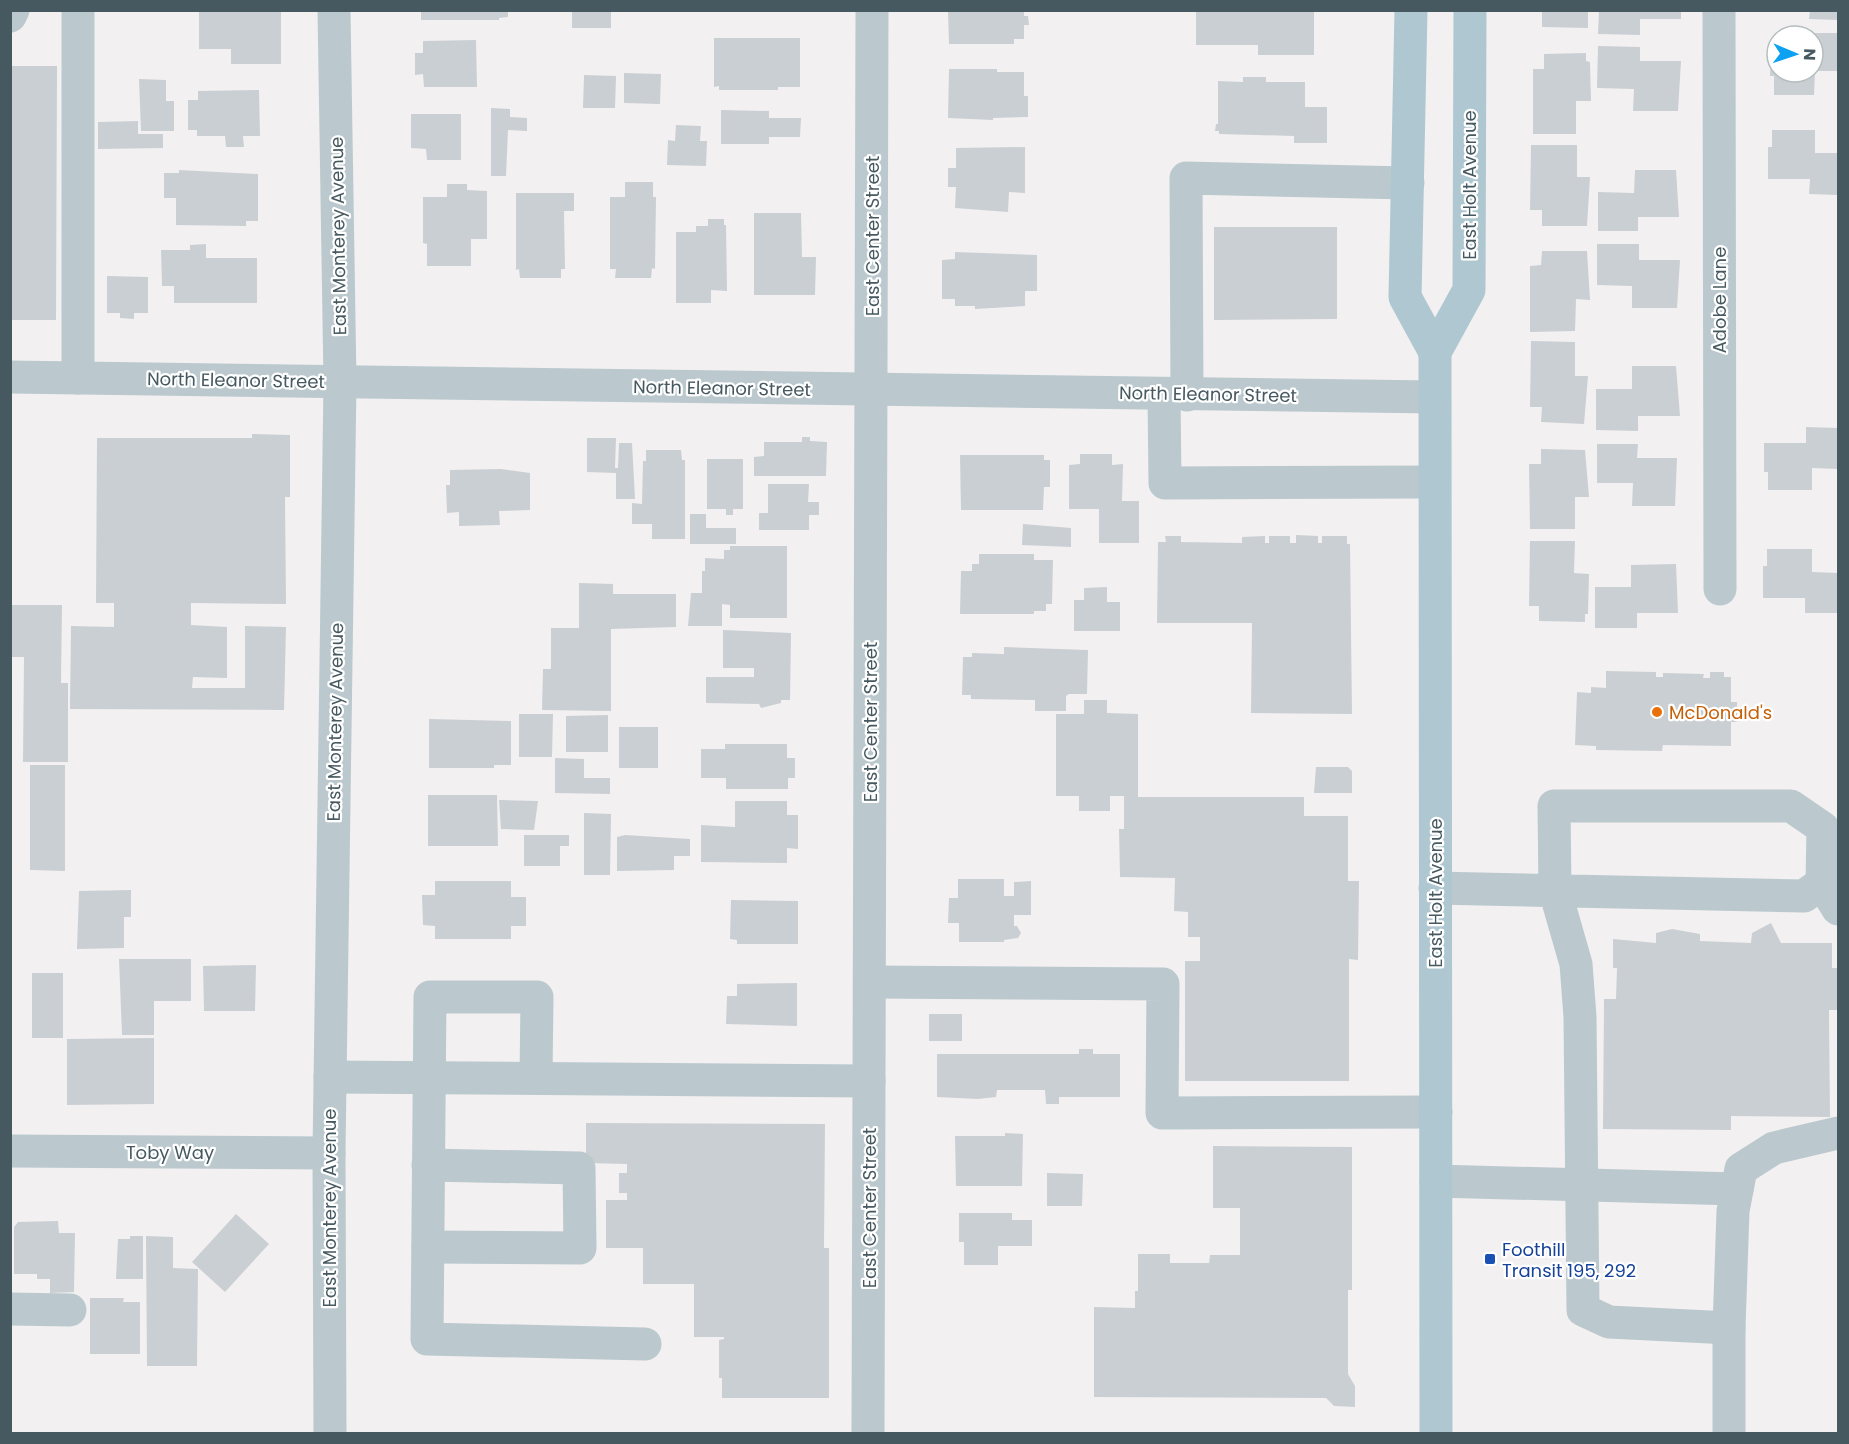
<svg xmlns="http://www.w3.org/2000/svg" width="1849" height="1444" viewBox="0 0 1849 1444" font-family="Poppins,sans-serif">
  <rect width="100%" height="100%" fill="#f3f0f1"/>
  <!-- building -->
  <g fill="#cacfd3">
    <polygon points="199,10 281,10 281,64 231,64 231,49 199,49"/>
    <polygon points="421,10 508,10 508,17 499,18 499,20 421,20"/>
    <rect x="572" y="10" width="39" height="18"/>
    <polygon points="948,10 1024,10 1024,16 1028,16 1029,25 1024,25 1024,39 1014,39 1014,44 949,44"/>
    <polygon points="1196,10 1314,10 1314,55 1258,55 1258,45 1196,45"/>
    <polygon points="1542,10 1588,10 1588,28 1542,27"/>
    <polygon points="1599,10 1681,10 1681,19 1640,19 1640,35 1598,34"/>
    <polygon points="1810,10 1838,10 1838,20 1809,19"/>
    <polygon points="1810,33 1838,33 1838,71 1813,71 1813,36 1810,36"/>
    <polygon points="714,38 800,38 800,87 778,87 778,90 719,90 719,86 714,87"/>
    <polygon points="476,40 477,87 424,87 423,74 415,75 415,53 423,53 423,41"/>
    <polygon points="1598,46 1640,47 1640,61 1681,61 1678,111 1633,111 1634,89 1597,88"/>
    <polygon points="1771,47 1777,47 1777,72 1815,72 1814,95 1774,95 1774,76 1770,76"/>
    <polygon points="1586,53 1586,61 1590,62 1591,101 1576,101 1576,134 1533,134 1533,69 1544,69 1544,54"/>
    <polygon points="10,66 57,66 56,320 10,320"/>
    <polygon points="949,69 997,69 997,72 1024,72 1024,96 1028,96 1028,117 993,118 993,120 948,118"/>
    <polygon points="624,73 661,74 660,104 624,103"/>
    <polygon points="584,75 616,76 615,108 583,108"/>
    <polygon points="1243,77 1266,77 1266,82 1305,82 1305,107 1327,107 1327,143 1294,143 1294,136 1219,134 1219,131 1215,131 1216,124 1218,124 1218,81 1243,82"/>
    <polygon points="139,79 166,80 166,101 174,101 174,131 141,131"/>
    <polygon points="259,90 260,136 243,136 244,147 226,147 225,136 197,136 197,130 188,130 188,100 198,100 198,91"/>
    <polygon points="491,108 510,109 510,117 527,118 527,131 508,130 506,176 491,176"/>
    <polygon points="721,110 769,111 769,118 801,118 800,137 769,137 769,144 721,144"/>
    <polygon points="411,114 461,114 461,160 427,160 426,149 411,148"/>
    <polygon points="138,121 138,134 163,134 163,148 98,149 98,122"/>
    <polygon points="676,125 701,126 700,141 707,141 706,166 667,165 668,140 675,141"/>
    <polygon points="1772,130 1815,130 1815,153 1838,153 1838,195 1809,194 1810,179 1768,179 1768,147 1772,147"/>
    <polygon points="1531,145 1577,145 1577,177 1590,177 1587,226 1542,226 1542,210 1530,210"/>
    <polygon points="1025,147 1025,193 1009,192 1008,212 955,208 956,187 948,187 948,168 956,168 956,148"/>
    <polygon points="179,170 258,174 258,221 246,221 246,226 176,225 176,198 164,198 164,173 179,173"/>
    <polygon points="1635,170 1676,170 1679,217 1638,217 1638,231 1598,231 1598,192 1634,193"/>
    <polygon points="625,182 653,182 653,197 656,197 655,269 652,268 651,278 615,278 616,269 610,269 610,197 625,197"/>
    <polygon points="447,184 467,184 467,190 487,191 487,239 471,239 471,266 427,266 427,244 423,243 423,197 447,197"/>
    <polygon points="516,193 574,193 574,211 564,211 565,269 561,269 561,278 520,278 519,269 516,270"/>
    <polygon points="754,213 801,213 802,257 816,257 815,295 754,295"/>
    <polygon points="708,219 724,219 724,225 726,225 727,291 711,290 711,303 676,303 676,232 696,232 696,226 708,226"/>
    <polygon points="1214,227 1337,227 1337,319 1214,320"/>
    <polygon points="206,244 206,258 257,258 257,303 174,303 174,286 162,286 161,250 190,250 190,245"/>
    <polygon points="1597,244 1639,244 1639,260 1680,260 1677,308 1632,308 1632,286 1597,285"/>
    <polygon points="1542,251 1587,251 1590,300 1576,299 1575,331 1530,332 1530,266 1541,265"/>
    <polygon points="955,252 1037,255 1037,291 1025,291 1025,306 975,309 975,306 955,306 955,299 942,299 942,260 955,259"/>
    <polygon points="107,276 148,277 148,313 134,313 134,319 120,318 120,313 107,313"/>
    <polygon points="1531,341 1575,342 1575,376 1588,376 1584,424 1541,422 1542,407 1530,407"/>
    <polygon points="1632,366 1676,366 1680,416 1638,416 1638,431 1596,430 1596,389 1632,389"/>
    <polygon points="1806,427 1838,428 1838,469 1812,468 1812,490 1768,490 1768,472 1764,472 1764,443 1806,443"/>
    <polygon points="252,434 290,435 290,497 285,497 286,604 191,603 191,625 227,627 227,678 193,677 192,688 245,688 245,626 286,627 284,710 70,709 71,626 114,627 114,603 96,603 97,438 252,438"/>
    <polygon points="802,437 810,437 810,441 827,442 826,476 754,476 754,457 764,456 764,442 802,442"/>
    <polygon points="587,438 616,438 615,468 618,468 619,443 632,443 635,499 616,499 616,473 587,472"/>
    <polygon points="1597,444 1638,444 1637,458 1677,458 1675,506 1632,506 1633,483 1597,483"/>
    <polygon points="1541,449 1585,450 1589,497 1575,497 1575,529 1530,529 1529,464 1541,464"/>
    <polygon points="646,450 681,450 682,460 685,460 685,539 652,539 652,524 632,524 632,503 642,504 643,461 646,461"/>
    <polygon points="1080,454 1112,454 1112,465 1123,464 1122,501 1139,501 1139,543 1099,543 1099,509 1069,509 1069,465 1080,464"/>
    <polygon points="960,455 1044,455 1044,460 1050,460 1050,487 1044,487 1043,510 961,510"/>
    <polygon points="707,459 743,459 743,509 733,509 733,515 726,515 726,509 707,509"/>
    <polygon points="501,469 530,473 530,510 499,511 500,525 459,526 459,512 447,513 446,485 450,485 450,470"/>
    <polygon points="768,484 809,484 808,502 819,502 819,515 809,515 809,530 759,530 759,513 768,513"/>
    <polygon points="690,514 706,514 706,528 736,528 736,544 690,544"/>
    <polygon points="1023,524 1071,528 1071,547 1022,545"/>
    <polygon points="1296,535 1318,536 1318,543 1322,543 1322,536 1347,536 1347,544 1350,544 1352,714 1251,713 1252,623 1157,623 1158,542 1166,542 1165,536 1181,536 1181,542 1242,543 1242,537 1265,536 1265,543 1269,543 1269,536 1290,536 1290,543 1296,543"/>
    <polygon points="1530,541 1575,541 1574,573 1589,574 1588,614 1585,614 1585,622 1539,621 1539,606 1529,606"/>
    <polygon points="730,546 787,546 787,618 730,618 730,605 722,604 722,626 688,626 691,593 702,593 702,571 705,571 705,558 724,559 724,550 730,550"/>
    <polygon points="1767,549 1812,549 1812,572 1838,573 1838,613 1805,613 1805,598 1763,598 1763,566 1767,566"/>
    <polygon points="979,554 1034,554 1034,560 1053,560 1052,604 1046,604 1046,611 1034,611 1034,614 960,614 961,571 972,571 972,564 979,564"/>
    <polygon points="1676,564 1678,613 1637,613 1637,628 1595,628 1595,587 1631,587 1631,565"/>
    <polygon points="579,583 613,584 613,594 676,594 676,627 611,629 611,711 542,710 543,669 551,669 551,628 579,628"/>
    <polygon points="1107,587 1107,602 1120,602 1120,631 1074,631 1074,600 1084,600 1084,588"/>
    <polygon points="10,605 62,605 61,683 68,683 68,762 23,762 24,657 10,657"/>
    <polygon points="723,630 791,633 790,700 781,700 781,703 761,708 759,704 706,703 706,677 754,677 754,668 723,668"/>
    <polygon points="1004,647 1088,650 1087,694 1069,694 1066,696 1066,711 1035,711 1035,700 971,699 971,695 962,695 963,657 972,657 972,653 1004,654"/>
    <polygon points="1606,671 1656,672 1656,677 1663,677 1663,673 1704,674 1703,678 1710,678 1710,672 1724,672 1724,677 1731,677 1731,702 1737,702 1737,722 1731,722 1731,746 1663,745 1662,751 1596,750 1596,746 1575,745 1577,692 1591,693 1591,687 1606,688"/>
    <polygon points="1084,700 1107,700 1107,713 1138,714 1138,797 1304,797 1304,816 1348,816 1348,881 1359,881 1358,960 1349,959 1349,1081 1185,1081 1185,961 1200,961 1200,937 1188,937 1188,912 1174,911 1175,878 1120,877 1119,829 1124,829 1124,796 1110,796 1110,811 1079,811 1079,796 1056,796 1056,714 1084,714"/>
    <polygon points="519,714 553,714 552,757 519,757"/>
    <polygon points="608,715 608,752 566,752 566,716"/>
    <polygon points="429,719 511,721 511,765 494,765 494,768 429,768"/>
    <rect x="619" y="727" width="39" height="41"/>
    <polygon points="725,744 787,744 787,758 795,758 795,778 788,778 788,789 726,789 726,778 701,778 701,749 725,749"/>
    <polygon points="555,758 584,759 584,778 610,778 610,794 555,793"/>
    <polygon points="30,765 65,765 65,871 30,870"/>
    <polygon points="1316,767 1348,767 1352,771 1352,793 1314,793"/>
    <polygon points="428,795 497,795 498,846 428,846"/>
    <polygon points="499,800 538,801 534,830 501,829"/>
    <polygon points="735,801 787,801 787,815 798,815 798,849 787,848 787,863 701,862 701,825 735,827"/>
    <polygon points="584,813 611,814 610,875 584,875"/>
    <polygon points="524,835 569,835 569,846 560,846 560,866 524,866"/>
    <polygon points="625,835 690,839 690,856 674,856 674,870 617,871 617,837"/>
    <polygon points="958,879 1004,879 1004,896 1014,896 1014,882 1031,881 1031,915 1014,915 1014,926 1017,926 1021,933 1018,938 1004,940 1004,942 959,942 959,923 948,923 949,898 958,898"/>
    <polygon points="435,881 511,881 511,897 526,897 526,926 511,926 511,939 435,939 435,926 423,925 422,895 435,895"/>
    <polygon points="131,890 131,917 124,917 124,948 77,949 79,891"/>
    <polygon points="731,900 798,901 798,944 737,944 737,940 730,939"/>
    <polygon points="1771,923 1781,943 1832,943 1832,968 1838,968 1838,1010 1829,1010 1830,1117 1731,1116 1731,1130 1603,1129 1604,999 1616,999 1617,968 1613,968 1613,939 1656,943 1656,933 1672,929 1700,934 1700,941 1751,943 1752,933"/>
    <polygon points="119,959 191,959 191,1001 154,1001 154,1035 122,1035"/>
    <polygon points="256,965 255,1011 204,1011 203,966"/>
    <rect x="32" y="973" width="31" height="65"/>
    <polygon points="797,983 797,1026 726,1024 727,996 737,996 737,984"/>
    <rect x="929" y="1014" width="33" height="27"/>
    <polygon points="154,1038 154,1104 67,1105 67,1039"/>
    <polygon points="1079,1049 1093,1049 1093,1054 1120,1054 1120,1097 1059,1097 1059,1104 1046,1104 1045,1090 997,1090 996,1097 978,1099 937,1097 937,1054 1079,1054"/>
    <polygon points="586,1123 825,1124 824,1248 829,1248 829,1398 722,1398 722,1378 719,1378 719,1340 724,1339 724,1337 694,1337 694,1284 643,1284 643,1248 606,1248 606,1200 627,1200 627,1193 619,1193 619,1173 627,1173 627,1164 586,1163"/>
    <polygon points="1005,1133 1023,1134 1022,1186 956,1186 955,1136 1005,1136"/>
    <polygon points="1213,1146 1352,1147 1352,1290 1348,1290 1348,1374 1355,1386 1355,1407 1334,1406 1326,1398 1094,1397 1094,1307 1135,1308 1135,1291 1138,1291 1138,1254 1170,1254 1170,1263 1209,1263 1210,1255 1240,1255 1240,1208 1213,1208"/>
    <polygon points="1047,1173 1083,1174 1082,1206 1047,1206"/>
    <polygon points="959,1213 1012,1213 1012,1220 1032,1220 1032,1246 998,1246 998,1265 964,1265 964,1242 959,1242"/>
    <polygon points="236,1214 269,1244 225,1292 192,1262"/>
    <polygon points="58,1221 59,1233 75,1233 74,1292 50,1293 50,1279 37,1279 37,1274 14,1274 14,1227 18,1222"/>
    <polygon points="130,1236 143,1236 143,1279 116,1279 118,1239 130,1239"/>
    <polygon points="146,1236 173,1237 173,1268 198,1269 197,1366 147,1366"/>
    <polygon points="90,1298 124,1298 123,1302 140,1302 140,1354 90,1354"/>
  </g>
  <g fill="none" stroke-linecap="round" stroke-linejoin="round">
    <!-- minor -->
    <g stroke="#bbc9ce" stroke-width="33">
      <polyline points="1719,10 1720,589"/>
      <polyline points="10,16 13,10"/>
      <polyline points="10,377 1434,397"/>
      <polyline points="78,378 78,10"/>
      <polyline points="1164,394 1165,483 1434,482"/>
      <polyline points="1187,395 1186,178 1408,183"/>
      <polyline points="1822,883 1838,909"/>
      <polyline points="1435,888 1804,896 1822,883 1823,828 1791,806 1554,806 1555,891 1576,964 1580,1017 1583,1310 1609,1322 1729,1328 1729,1434"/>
      <polyline points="870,982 1163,984 1162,1113 1436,1112"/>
      <polyline points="330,1077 869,1081"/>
      <polyline points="536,1078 537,997 430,997 427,1339 645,1344"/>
      <polyline points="10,1151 329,1153"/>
      <polyline points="1436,1181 1737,1189"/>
      <polyline points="428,1247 580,1248 579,1168 428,1165"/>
      <polyline points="10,1309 70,1310"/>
      <polyline points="1729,1328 1733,1211 1741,1169 1774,1148 1838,1133"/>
      <polyline points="330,1434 329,1153 340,382 334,10"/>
      <polyline points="868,1434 872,10"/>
    </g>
    <!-- major -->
    <g stroke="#aec7d1" stroke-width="33">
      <polyline points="1411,10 1405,297 1435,352"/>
      <polyline points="1436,1434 1435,352 1469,290 1470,10"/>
    </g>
  </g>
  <!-- markers -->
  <circle fill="#e8710a" stroke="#fff" stroke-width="2" cx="1657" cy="712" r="6"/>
  <rect fill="#1a4fb4" stroke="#fff" stroke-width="2" x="1484" y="1253" width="12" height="12" rx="3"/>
  <g text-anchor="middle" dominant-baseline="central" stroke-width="4.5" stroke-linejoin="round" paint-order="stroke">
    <!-- street labels -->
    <g font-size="18" fill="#475960" stroke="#fff">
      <text transform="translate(1469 185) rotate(-90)">East Holt Avenue</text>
      <text transform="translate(338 236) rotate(-91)">East Monterey Avenue</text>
      <text transform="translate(872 236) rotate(-90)">East Center Street</text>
      <text transform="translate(1719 300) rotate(-90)">Adobe Lane</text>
      <text transform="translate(236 380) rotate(1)">North Eleanor Street</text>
      <text transform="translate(722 388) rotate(1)">North Eleanor Street</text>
      <text transform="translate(1208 394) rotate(1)">North Eleanor Street</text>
      <text transform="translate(335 722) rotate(-89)">East Monterey Avenue</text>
      <text transform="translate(870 722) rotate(-90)">East Center Street</text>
      <text transform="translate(1435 893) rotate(-90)">East Holt Avenue</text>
      <text x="170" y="1152">Toby Way</text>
      <text transform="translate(329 1208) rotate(-90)">East Monterey Avenue</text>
      <text transform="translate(869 1208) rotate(-90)">East Center Street</text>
    </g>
    <!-- food labels -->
    <g font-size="18" fill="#c56008" stroke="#fff" text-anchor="start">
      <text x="1669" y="712">McDonald's</text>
    </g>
    <!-- transit labels -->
    <g font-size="18" fill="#164399" stroke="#fff" text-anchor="start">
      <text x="1502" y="1249">Foothill<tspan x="1502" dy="21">Transit 195, 292</tspan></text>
    </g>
  </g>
  <!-- border -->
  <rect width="1849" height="1444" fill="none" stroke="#475960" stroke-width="24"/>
  <!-- north arrow -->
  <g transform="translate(1795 54) rotate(92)"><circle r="28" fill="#ffffff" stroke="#b5bdbf" stroke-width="1.5"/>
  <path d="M0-4.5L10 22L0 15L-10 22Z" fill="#0ca2f1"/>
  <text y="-9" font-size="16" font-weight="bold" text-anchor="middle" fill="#475960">N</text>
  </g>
</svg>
